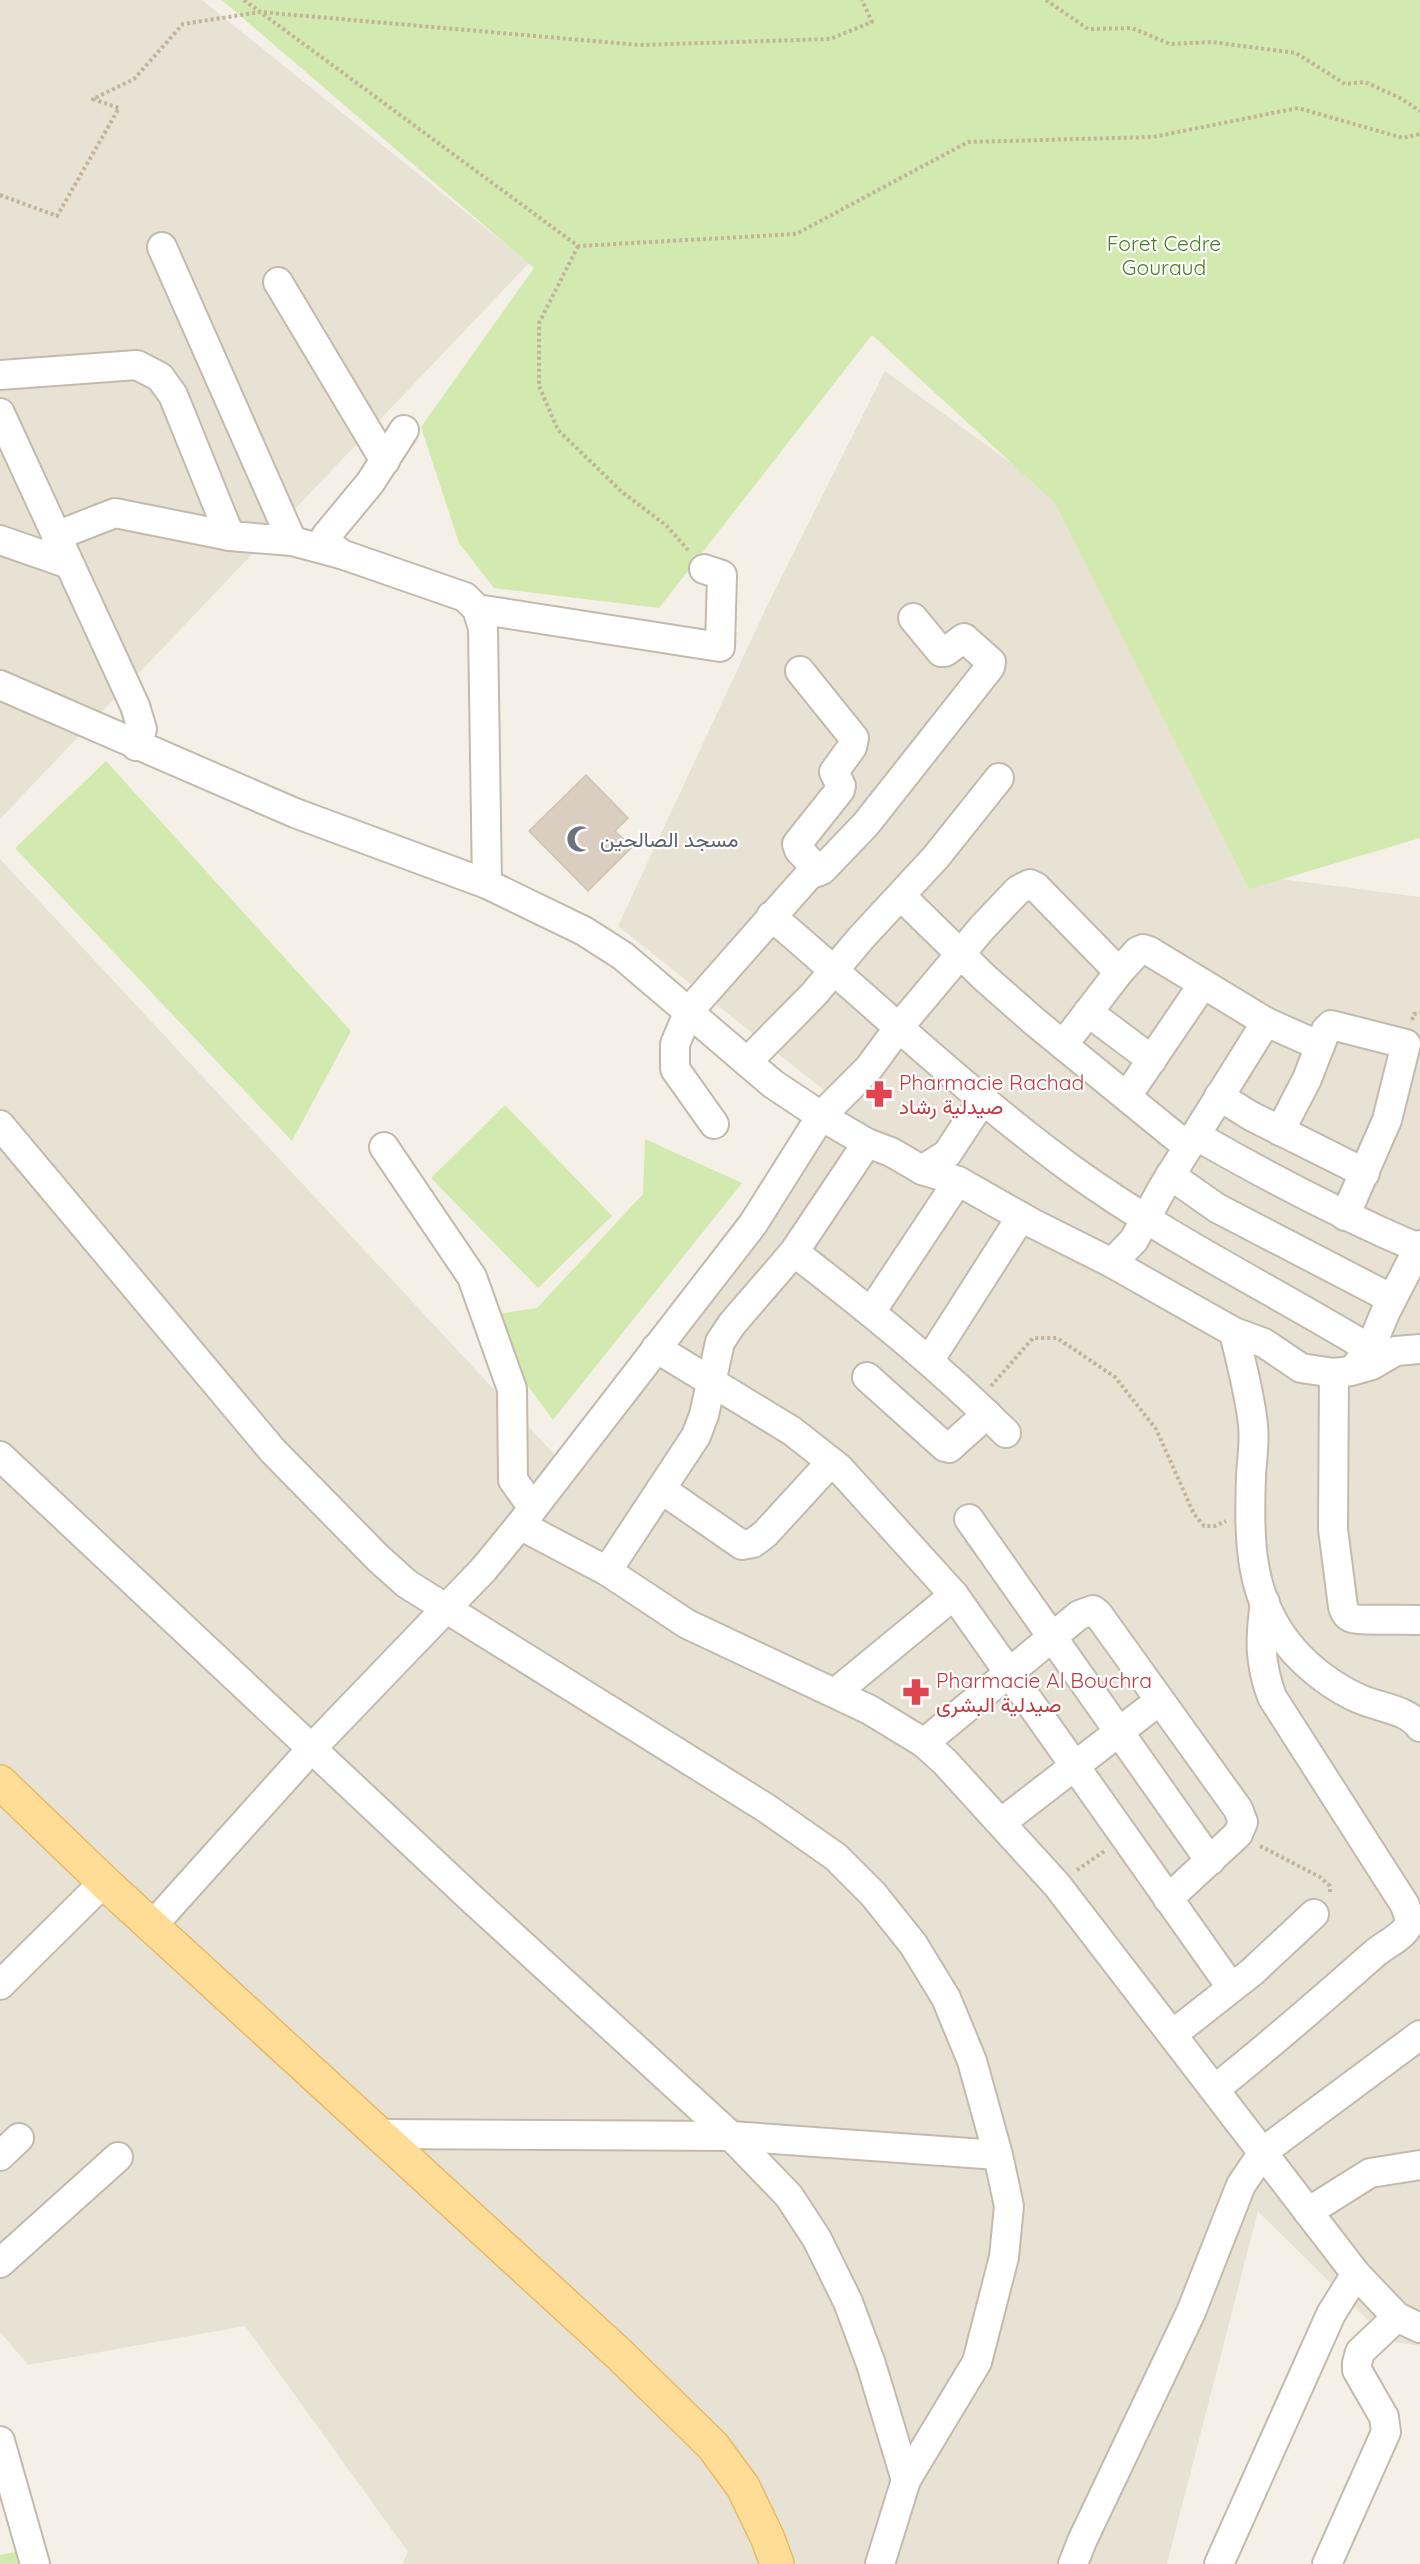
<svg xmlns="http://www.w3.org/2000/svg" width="1420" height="2564" viewBox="0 0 1420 2564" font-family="Quicksand,Vazirmatn,sans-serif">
  <rect width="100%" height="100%" fill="#f4f0e7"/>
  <!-- residential -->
  <g fill="#e8e2d5">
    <polygon points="0,0 202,0 529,263 0,819"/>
    <polygon points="885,371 1151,565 1259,876 1420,897 1420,2346 1389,2341 1258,2211 1167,2564 402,2564 408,2552 245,2326 28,2365 0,2332 0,859 556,1456 830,1095 618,926 767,606"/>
  </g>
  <!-- green -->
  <g fill="#d2eaaf">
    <polygon points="222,0 1420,0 1420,838 1249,889 1055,503 872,335 659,608 494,588 459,543 421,427 534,268"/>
    <polygon points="106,761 351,1031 292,1141 15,848"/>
    <polygon points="505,1105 612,1216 538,1288 431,1178"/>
    <polygon points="645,1139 742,1183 553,1420 477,1317 537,1308 643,1194"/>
    <polygon points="19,2551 21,2564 0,2564 0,2555"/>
  </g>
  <!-- building -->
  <polygon fill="#d9cebf" stroke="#d1c3af" stroke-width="1.5" points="586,775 628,818 615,831 632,847 588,891 529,831"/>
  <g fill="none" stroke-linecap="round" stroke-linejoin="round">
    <defs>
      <g id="minor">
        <polyline points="162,247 292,541"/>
        <polyline points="278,282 385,461"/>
        <polyline points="0,375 137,365 160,377 173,395 230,536"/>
        <polyline points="0,413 135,706 142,729 136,746"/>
        <polyline points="56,536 115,513 230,536 292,541 341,554 465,597 477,609 483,628 487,884"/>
        <polyline points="0,540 69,564"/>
        <polyline points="341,554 329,544 326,536 370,483 404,430"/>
        <polyline points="477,609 720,647 722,575 704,569"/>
        <polyline points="800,671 854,738 852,747 834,772 841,786 840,790 797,844 799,850 819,871"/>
        <polyline points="0,685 295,813 487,884 584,931 623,956 773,1084 821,1116 867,1143 891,1152 922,1170 958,1181 1032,1223 1112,1263 1234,1332 1264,1343 1301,1368 1334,1373 1351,1371 1372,1365 1396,1351 1420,1349"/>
        <polyline points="901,896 985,978 1035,1022 1188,1147"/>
        <path d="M 771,916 C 871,1001 967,1093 1074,1171 C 1167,1238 1271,1289 1370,1349"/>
        <polyline points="1088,1012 1152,1060"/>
        <polyline points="1063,1045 1119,972"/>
        <polyline points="747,1062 814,994 861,938 936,857 999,778"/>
        <polyline points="1127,1096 1203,984"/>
        <polyline points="1219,1096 1251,1116 1365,1173"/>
        <polyline points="714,1124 675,1069 675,1044 689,1011 809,875 822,870 866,824 990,667 991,662 964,638 945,652 941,652 913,618"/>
        <polyline points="0,1125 273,1451 378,1558 407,1584 766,1808 836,1857 873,1894 913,1944 946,1998 972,2061 998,2155 1009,2206 1004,2257 977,2362 906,2480"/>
        <polyline points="1280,1131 1307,1079 1326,1030 1331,1025 1406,1044 1387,1120 1345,1216"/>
        <path d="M 1195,1135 C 1268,1177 1341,1215 1418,1248"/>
        <polyline points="384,1147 472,1277 512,1389 513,1480 533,1508"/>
        <polyline points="922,1170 947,1154 984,1098"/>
        <polyline points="1170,1175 1217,1208 1392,1299"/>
        <path d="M 794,1252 C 868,1309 940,1367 1006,1433"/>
        <polyline points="1112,1263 1134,1240 1162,1189 1266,1022 1320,1046"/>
        <polyline points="871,1312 958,1181"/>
        <path d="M 1234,1332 C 1241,1363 1250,1394 1253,1425 C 1255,1441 1252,1459 1251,1475 C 1249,1540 1248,1599 1294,1651 C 1311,1670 1336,1689 1360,1699 C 1380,1708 1407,1709 1420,1727"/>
        <polyline points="656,1348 792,1431 839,1468 954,1595"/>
        <polyline points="929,1361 1021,1217"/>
        <polyline points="1358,1363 1370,1349 1385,1313 1420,1245"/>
        <path d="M 1334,1373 L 1333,1529 L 1343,1607 C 1345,1612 1346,1616 1352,1618 C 1358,1621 1407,1619 1420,1620"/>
        <polyline points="867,1377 945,1447 949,1448 987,1414"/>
        <polyline points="0,1456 473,1900 731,2136 789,2196 817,2239 848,2302 871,2364 906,2480 880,2564"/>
        <polyline points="661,1489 742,1545 753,1543 765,1534 831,1462"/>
        <polyline points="969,1519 1210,1861"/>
        <polyline points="520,1525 753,1224 821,1116 869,1068 899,1027 982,928 1018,890 1030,884 1036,887 1119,972 1138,951 1143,949 1149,951 1266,1022"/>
        <polyline points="607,1571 696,1436 704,1415 720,1342 732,1324 794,1252 867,1143"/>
        <polyline points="835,1693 954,1595 1231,1987"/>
        <polyline points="924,1743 1079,1615 1093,1610 1098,1614 1238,1809 1243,1822 1238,1834 1168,1899"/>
        <polyline points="1002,1822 1159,1701"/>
        <polyline points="152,1926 313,1747 484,1569 520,1525 607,1571 687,1624 870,1710 924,1743 945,1762 1057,1885 1356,2274 1397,2317 1420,2328"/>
        <polyline points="0,1985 104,1882"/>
        <polyline points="1173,2034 1252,1972 1314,1914"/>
        <path d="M 1215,2089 C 1270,2045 1322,2000 1374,1954 C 1385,1944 1408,1935 1410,1920 L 1405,1905 L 1272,1697 C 1259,1662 1260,1638 1265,1602"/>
        <polyline points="378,2134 731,2136 998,2155"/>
        <polyline points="0,2156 19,2138"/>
        <polyline points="1308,2212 1370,2173 1420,2165"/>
        <polyline points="0,2263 118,2157"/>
        <polyline points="0,2441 35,2564"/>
        <polyline points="1073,2564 1082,2541 1191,2312 1241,2185 1264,2151 1420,2035"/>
        <polyline points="1219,2564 1331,2314 1356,2274"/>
        <polyline points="1327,2564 1386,2432 1384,2417 1357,2370 1357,2363 1360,2352 1397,2317"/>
      </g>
      <polyline id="major" points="0,1782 104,1882 619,2354 713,2446 743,2487 768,2539 777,2564"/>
    </defs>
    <!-- minor casing -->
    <use href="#minor" stroke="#c3baad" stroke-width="32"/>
    <!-- major casing -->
    <use href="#major" stroke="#e8ba62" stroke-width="36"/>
    <!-- path -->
    <g stroke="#c2b39a" stroke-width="4" stroke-dasharray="3 3" stroke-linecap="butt">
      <polyline points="244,0 578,246 796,234 968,142 1153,137 1298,108 1403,138 1420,134"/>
      <polyline points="1046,0 1088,29 1132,28 1170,44 1212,42 1296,53 1345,84 1365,82 1400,98 1420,111"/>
      <polyline points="0,195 57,216 119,108 93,99 134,79 183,24 260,12 639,45 830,39 872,22 862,0"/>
      <polyline points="578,246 539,323 539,386 558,430 622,492 667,526 688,550"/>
      <polyline points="1412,1020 1414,1014 1420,1013"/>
      <polyline points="991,1386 1033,1338 1057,1338 1115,1377 1156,1429 1194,1514 1204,1526 1215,1526 1226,1521"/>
      <polyline points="1260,1846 1320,1877 1330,1886 1330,1894"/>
      <polyline points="1077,1870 1106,1850"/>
    </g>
    <!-- minor -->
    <use href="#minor" stroke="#fff" stroke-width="28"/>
    <!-- major -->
    <use href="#major" stroke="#ffdd96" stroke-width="33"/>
  </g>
  <!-- icons -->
  <defs>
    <symbol id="mosque-bare" viewBox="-9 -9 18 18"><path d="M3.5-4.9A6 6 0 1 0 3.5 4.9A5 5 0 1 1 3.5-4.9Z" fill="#6b7280" stroke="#fff" stroke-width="2.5" paint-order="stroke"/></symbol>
    <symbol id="pharmacy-bare" viewBox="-9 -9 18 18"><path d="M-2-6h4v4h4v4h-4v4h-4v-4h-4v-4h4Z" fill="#e0444e" stroke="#fff" stroke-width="2.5" paint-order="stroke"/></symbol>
  </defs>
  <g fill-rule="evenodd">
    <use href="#mosque-bare" x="561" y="820" width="38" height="38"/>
    <use href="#pharmacy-bare" x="860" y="1075" width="38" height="38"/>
    <use href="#pharmacy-bare" x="897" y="1673" width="38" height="38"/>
  </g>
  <g text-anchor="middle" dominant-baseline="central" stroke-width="4.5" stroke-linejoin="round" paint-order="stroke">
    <!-- park labels -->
    <g font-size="21" fill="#4a7c27" stroke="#fff">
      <text x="1164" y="243">Foret Cedre<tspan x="1164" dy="24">Gouraud</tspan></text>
    </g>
    <!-- worship labels -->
    <g font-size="21" fill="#5b616d" stroke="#fff" text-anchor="start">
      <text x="600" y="839">مسجد الصالحين</text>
    </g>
    <!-- health labels -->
    <g font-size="21" fill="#be3a42" stroke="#fff" text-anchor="start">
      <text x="899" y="1082">Pharmacie Rachad<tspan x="899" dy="24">صيدلية رشاد</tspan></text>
      <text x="936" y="1680">Pharmacie Al Bouchra<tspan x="936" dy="24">صيدلية البشرى</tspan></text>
    </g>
  </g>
</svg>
